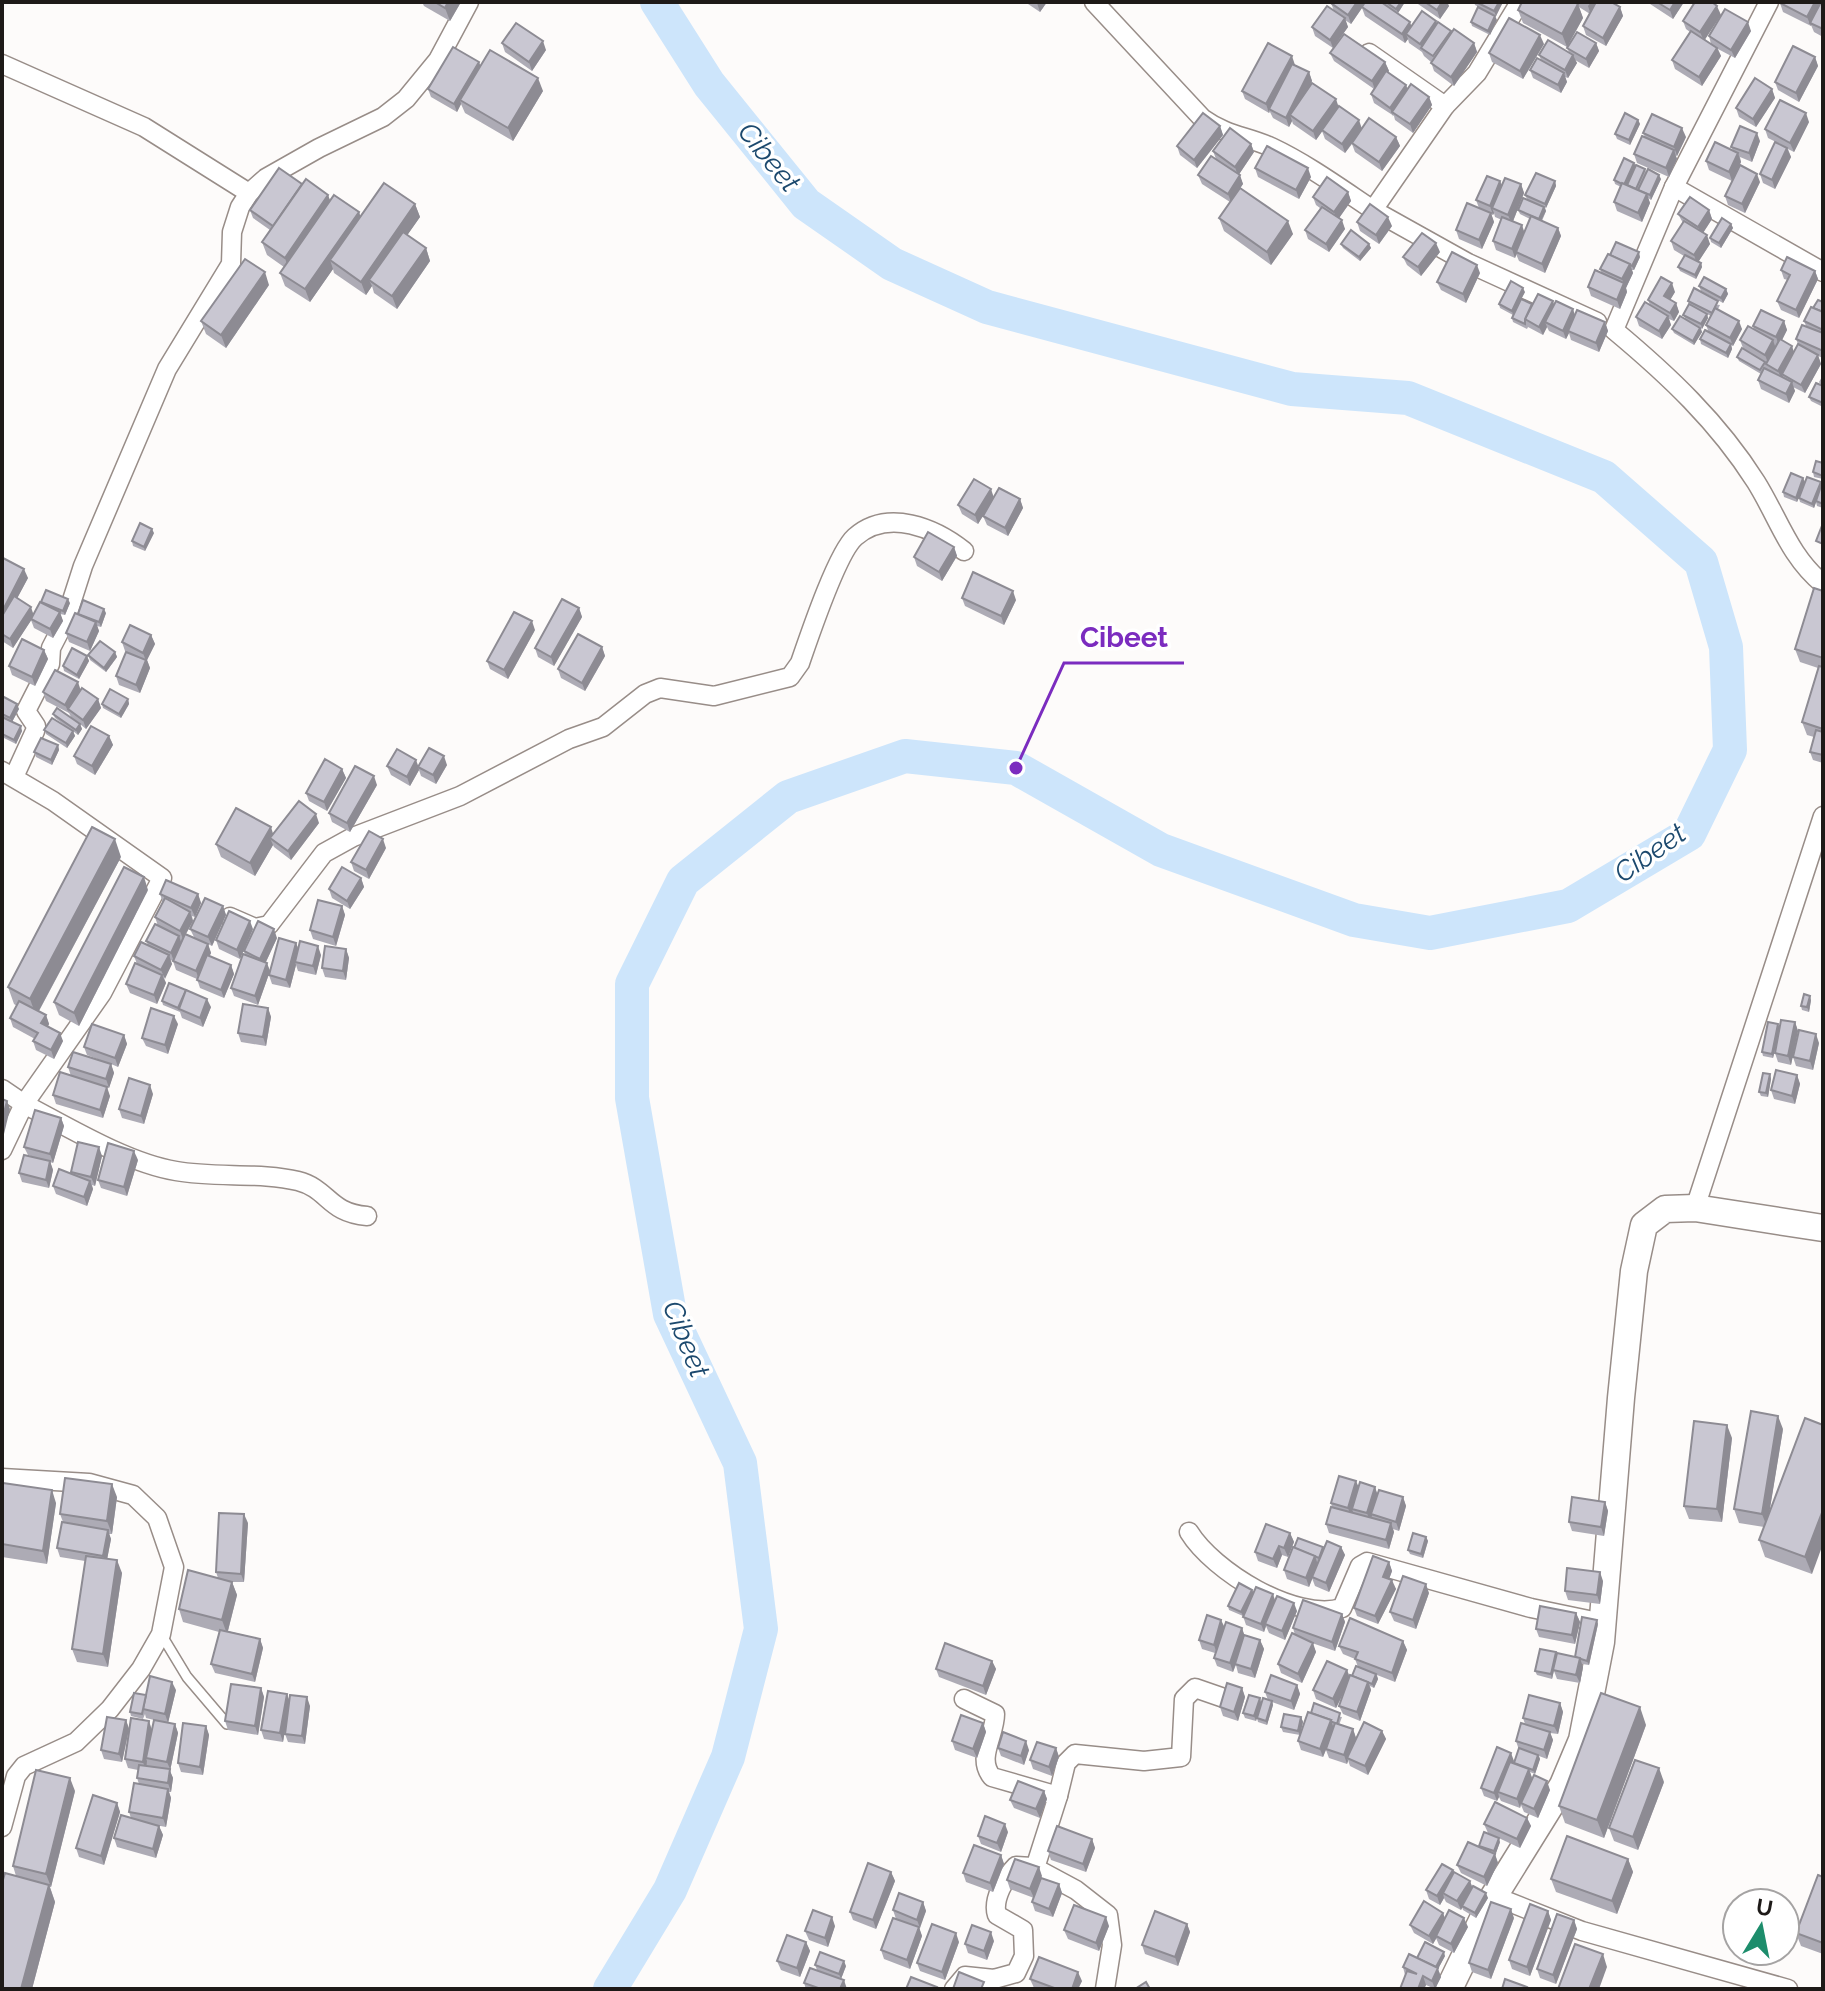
<svg xmlns="http://www.w3.org/2000/svg" width="1825" height="1991" viewBox="0 0 1825 1991" font-family="Raleway,sans-serif">
  <rect width="100%" height="100%" fill="#fdfbfa"/>
  <g fill="none" stroke-linecap="round" stroke-linejoin="round">
    <!-- river -->
    <polyline stroke="#cde5fb" stroke-width="34" points="610,1989 670,1890 728,1757 761,1629 740,1463 670,1314 632,1098 632,984 683,881 788,797 905,756 1016,768 1161,850 1354,920 1430,933 1568,906 1689,834 1730,750 1726,647 1701,562 1604,477 1408,398 1292,389 987,307 892,264 806,204 709,84 657,2"/>
    <defs>
      <polyline id="lane" points="161,1634 187,1677 227,1724"/>
      <g id="street">
        <path d="M 1094,2 L 1202,118 C 1229,137 1244,135 1271,147 C 1307,164 1340,188 1373,210"/>
        <polyline points="1520,2 1477,73 1445,106 1373,210 1468,263 1597,322"/>
        <path d="M 1769,2 L 1674,187 L 1614,330 C 1668,375 1718,422 1756,482 C 1779,519 1789,556 1823,584"/>
        <polyline points="1369,53 1445,106"/>
        <polyline points="2,64 144,127 249,193"/>
        <polyline points="1674,187 1823,272"/>
        <polyline points="2,771 53,801 162,878 102,993 24,1104 2,1089"/>
        <polyline points="14,777 35,731 36,726 26,711 50,664 51,648 66,619 83,566 167,369 231,264 232,232 240,207 249,193 266,178 319,148 383,117 406,99 438,60 469,2"/>
        <path d="M 230,917 L 255,928 L 269,925 L 324,853 L 353,837 L 460,796 L 569,739 L 603,727 L 645,694 L 660,688 L 714,696 L 790,677 L 800,663 C 809,637 837,553 855,537 C 888,508 935,528 964,551"/>
        <path d="M 2,1150 L 24,1104 C 68,1127 127,1163 176,1171 C 215,1178 261,1172 298,1181 C 329,1189 328,1213 367,1216"/>
        <polyline points="1695,1208 1823,816"/>
        <polyline points="2,1478 89,1483 133,1495 157,1518 174,1567 161,1634 141,1669 110,1709 76,1742 24,1766 16,1776 2,1827"/>
        <path d="M 1189,1532 C 1213,1571 1295,1622 1342,1608 L 1360,1566 L 1367,1562 L 1531,1608 L 1603,1623"/>
        <path d="M 964,1699 L 995,1714 C 995,1736 976,1758 992,1777 L 1058,1796 L 1035,1868 L 1076,1890 L 1108,1915 L 1112,1945 L 1105,1989"/>
        <polyline points="1058,1796 1066,1763 1075,1754 1144,1761 1181,1757 1184,1699 1195,1688 1221,1697"/>
        <polyline points="1494,1896 1582,1931 1788,1989"/>
        <path d="M 954,1989 L 965,1976 L 994,1979 L 1016,1973 L 1024,1956 L 1023,1930 L 997,1915 C 992,1900 1005,1877 1016,1866 L 1032,1867"/>
      </g>
      <polyline id="secondary" points="1449,1989 1494,1896 1563,1785 1582,1740 1601,1642 1621,1398 1634,1271 1644,1225 1665,1209 1695,1208 1823,1228"/>
    </defs>
    <!-- lane casing -->
    <use href="#lane" stroke="#988d88" stroke-width="12"/>
    <!-- street casing -->
    <use href="#street" stroke="#988d88" stroke-width="21"/>
    <!-- secondary casing -->
    <use href="#secondary" stroke="#988d88" stroke-width="29"/>
    <!-- lane -->
    <use href="#lane" stroke="#fff" stroke-width="9"/>
    <!-- street -->
    <use href="#street" stroke="#fff" stroke-width="18"/>
    <!-- secondary -->
    <use href="#secondary" stroke="#fff" stroke-width="26"/>
  </g>
  <!-- wall -->
  <g fill="#adabb5">
    <polygon points="422,2 461,2 450,21 424,6"/>
    <polygon points="1025,2 1047,2 1040,12"/>
    <polygon points="1381,2 1405,2 1398,13"/>
    <polygon points="1381,2 1412,26 1437,23 1451,33 1474,43 1477,52 1454,86 1434,71 1431,62 1424,56 1422,52 1409,43 1408,39 1405,43 1365,16 1362,8 1351,24 1345,20 1348,27 1333,48 1315,36 1312,27 1334,11 1331,3"/>
    <polygon points="1415,2 1447,2 1449,6 1440,19"/>
    <polygon points="1474,2 1501,2 1502,4 1496,16 1475,5"/>
    <polygon points="1522,2 1576,2 1576,4 1576,2 1611,2 1620,7 1623,16 1606,46 1586,35 1583,26 1590,14 1579,7 1583,18 1567,47 1523,23 1518,10"/>
    <polygon points="1647,2 1684,2 1673,19"/>
    <polygon points="1823,2 1823,37 1814,32 1811,25 1811,26 1783,12 1780,3"/>
    <polygon points="1721,15 1705,39 1711,44 1709,36 1751,31 1735,58 1718,49 1721,56 1702,86 1675,69 1672,60 1690,32 1686,29 1683,21"/>
    <polygon points="1497,20 1490,35 1472,26 1471,22"/>
    <polygon points="502,43 546,50 532,71 505,52"/>
    <polygon points="1596,43 1599,51 1589,68 1575,60 1577,63 1568,78 1565,77 1567,82 1561,93 1533,78 1530,70 1541,60 1539,55 1569,52 1567,48"/>
    <polygon points="1544,44 1523,79 1492,62 1489,53"/>
    <polygon points="1330,53 1385,62 1389,71 1388,72 1406,85 1408,89 1429,97 1432,105 1413,133 1395,120 1394,116 1374,103 1371,94 1374,89 1334,61"/>
    <polygon points="1815,57 1818,66 1799,102 1778,90 1775,82"/>
    <polygon points="1295,65 1309,72 1312,81 1308,88 1339,107 1362,128 1396,137 1400,146 1382,171 1355,152 1352,144 1345,153 1325,139 1322,131 1316,140 1293,124 1292,121 1289,127 1273,118 1270,112 1269,113 1245,99 1242,91"/>
    <polygon points="480,66 543,91 513,141 465,113 461,104 457,112 431,97 428,89"/>
    <polygon points="1772,89 1775,98 1756,127 1739,117 1736,108"/>
    <polygon points="1638,120 1640,124 1630,145 1617,139 1615,134"/>
    <polygon points="1809,122 1794,152 1788,149 1791,157 1775,189 1763,183 1760,174 1780,144 1768,138 1765,129"/>
    <polygon points="1220,126 1223,135 1197,168 1180,155 1177,146"/>
    <polygon points="1643,133 1686,137 1677,156 1675,155 1677,159 1669,177 1637,163 1634,154 1645,137"/>
    <polygon points="1760,141 1752,162 1740,157 1741,162 1732,181 1709,170 1706,161 1733,150 1731,147"/>
    <polygon points="1251,144 1254,152 1239,174 1243,184 1240,188 1293,234 1271,265 1224,231 1219,218 1230,202 1202,184 1198,175 1216,159 1213,151"/>
    <polygon points="1634,163 1636,166 1645,169 1646,172 1661,179 1651,200 1648,198 1650,203 1642,222 1617,211 1614,202 1621,187 1615,184 1614,180"/>
    <polygon points="1255,168 1311,177 1299,199 1258,177"/>
    <polygon points="1500,181 1502,185 1521,184 1524,193 1513,221 1524,233 1530,219 1520,214 1518,210 1527,199 1525,195 1555,181 1556,186 1546,208 1545,207 1546,211 1542,221 1558,228 1561,236 1545,273 1519,261 1516,254 1515,258 1496,250 1493,241 1502,220 1495,217 1494,213 1493,215 1491,214 1494,222 1482,249 1459,239 1456,230 1479,208 1476,200"/>
    <polygon points="1760,182 1745,213 1728,205 1725,196"/>
    <polygon points="302,184 328,195 330,201 359,212 360,216 415,204 420,217 407,235 426,248 430,261 397,309 374,293 372,286 366,295 334,273 333,269 310,302 285,286 280,273 284,267 267,255 262,242 270,230 253,218 250,210"/>
    <polygon points="1348,192 1351,201 1339,218 1345,229 1329,252 1308,239 1305,230 1320,208 1316,205 1313,197"/>
    <polygon points="1709,210 1712,219 1703,233 1710,244 1698,262 1701,263 1702,267 1696,279 1680,271 1678,267 1684,256 1674,250 1671,241 1683,223 1678,214"/>
    <polygon points="1357,222 1392,226 1379,244 1360,231"/>
    <polygon points="1731,224 1733,228 1721,248 1711,242 1710,238"/>
    <polygon points="1341,244 1369,244 1371,248 1360,261 1343,248"/>
    <polygon points="1440,252 1421,276 1407,265 1403,257"/>
    <polygon points="1610,255 1640,257 1634,270 1632,270 1633,273 1626,288 1627,292 1620,309 1591,296 1588,287 1602,274 1600,269"/>
    <polygon points="1781,270 1815,271 1818,279 1799,318 1781,310 1777,301 1788,280 1784,279"/>
    <polygon points="1480,273 1466,303 1441,290 1437,282"/>
    <polygon points="269,285 226,348 206,334 201,321"/>
    <polygon points="1699,286 1726,289 1728,294 1723,303 1701,291"/>
    <polygon points="1525,292 1521,299 1532,304 1554,305 1575,315 1605,322 1608,331 1599,352 1571,340 1569,333 1566,339 1549,331 1547,327 1543,335 1528,327 1527,329 1513,322 1512,318 1513,315 1500,308 1499,304"/>
    <polygon points="1675,292 1670,300 1676,303 1679,312 1674,321 1669,319 1671,325 1662,339 1639,326 1636,317 1650,305 1648,300"/>
    <polygon points="1688,301 1720,305 1718,309 1742,329 1733,346 1731,345 1732,349 1728,358 1701,344 1700,339 1709,333 1706,325 1711,316 1707,314 1708,318 1702,329 1701,328 1702,332 1694,345 1674,333 1672,329 1685,318 1683,315 1689,304"/>
    <polygon points="1823,302 1823,358 1818,356 1821,364 1805,393 1793,387 1795,391 1789,403 1761,389 1758,380 1761,374 1739,361 1737,357 1743,348 1740,340 1754,330 1753,326 1784,321 1787,330 1782,340 1794,352 1798,344 1796,339 1806,326 1804,321 1813,308"/>
    <polygon points="1823,375 1823,407 1811,401 1809,397 1821,385 1819,382"/>
    <polygon points="1823,463 1823,479 1814,477 1813,472"/>
    <polygon points="1823,480 1823,508 1817,506 1816,502 1814,508 1800,502 1799,498 1797,502 1784,497 1783,492 1805,482 1821,482 1821,484"/>
    <polygon points="994,497 1020,499 1023,508 1008,536 987,525 983,516 987,509 978,524 962,514 958,505"/>
    <polygon points="154,533 145,551 133,546 132,541"/>
    <polygon points="954,547 957,556 942,581 917,566 914,557"/>
    <polygon points="2,559 28,578 17,598 33,614 40,602 70,603 65,615 60,614 63,621 53,638 34,628 31,620 13,648 2,641"/>
    <polygon points="1823,591 1823,763 1813,760 1810,752 1814,737 1807,735 1802,722 1818,668 1800,662 1795,649"/>
    <polygon points="962,598 1016,600 1004,625 965,606"/>
    <polygon points="579,608 582,617 554,666 538,657 535,648"/>
    <polygon points="106,613 101,627 97,626 99,631 90,651 69,642 66,633 78,614"/>
    <polygon points="535,630 508,679 490,669 487,661"/>
    <polygon points="151,635 155,644 147,660 150,668 140,693 119,685 116,676 127,652 125,651 122,642"/>
    <polygon points="602,647 605,656 585,691 561,678 558,669"/>
    <polygon points="44,650 48,659 35,686 12,675 9,666"/>
    <polygon points="115,652 117,657 106,672 90,660 88,655"/>
    <polygon points="87,656 89,661 79,679 64,671 63,666"/>
    <polygon points="43,692 98,699 101,708 86,729 80,724 82,729 78,735 73,731 75,736 67,748 46,734 44,730 72,731 55,718 53,714 71,717 69,713 46,701"/>
    <polygon points="2,696 19,709 12,722 22,731 16,744 2,737"/>
    <polygon points="128,699 129,704 121,718 103,708 102,704"/>
    <polygon points="109,736 113,745 95,775 77,764 74,756"/>
    <polygon points="58,745 59,750 52,765 36,757 34,752"/>
    <polygon points="447,765 436,784 421,776 419,770 410,786 391,775 387,766"/>
    <polygon points="342,769 346,778 327,811 309,801 306,793"/>
    <polygon points="377,785 350,832 332,822 329,813"/>
    <polygon points="319,823 291,860 274,847 273,845 255,876 221,857 216,844 273,834"/>
    <polygon points="386,848 369,879 354,871 351,862"/>
    <polygon points="121,857 39,1011 46,1015 49,1024 48,1026 63,1041 54,1059 36,1050 33,1041 35,1039 13,1027 10,1018 17,1006 14,1004 8,987"/>
    <polygon points="361,878 364,887 350,909 332,898 329,889"/>
    <polygon points="148,890 79,1026 59,1015 54,1002"/>
    <polygon points="160,894 198,894 201,903 195,917 192,916 193,921 186,934 194,937 190,929 223,906 226,915 212,946 208,944 211,953 209,956 231,965 234,974 224,998 200,988 197,979 176,970 173,961 170,960 172,964 164,978 166,983 157,1004 130,993 126,984 137,964 134,956 148,945 146,941 158,926 155,917 163,903"/>
    <polygon points="342,906 345,915 336,946 313,939 310,930"/>
    <polygon points="253,929 240,959 219,949 216,940"/>
    <polygon points="277,938 266,962 270,971 258,1005 234,996 231,988 245,955 244,951"/>
    <polygon points="296,943 298,948 321,955 316,975 298,971 296,965 290,988 272,984 269,975"/>
    <polygon points="346,949 349,958 346,980 325,977 322,968"/>
    <polygon points="1811,1000 1809,1012 1802,1010 1801,1006"/>
    <polygon points="162,1001 211,1007 203,1027 182,1018 180,1012 163,1005"/>
    <polygon points="268,1008 271,1017 266,1046 241,1042 238,1033"/>
    <polygon points="1795,1022 1798,1031 1791,1065 1778,1062 1775,1053 1779,1033 1773,1058 1763,1056 1762,1052 1780,1029"/>
    <polygon points="178,1024 168,1054 146,1046 142,1038"/>
    <polygon points="124,1035 127,1044 118,1067 111,1064 114,1073 109,1088 91,1082 110,1096 103,1118 56,1104 53,1095 71,1076 68,1067 105,1062 87,1055 84,1047"/>
    <polygon points="1819,1043 1813,1070 1796,1066 1793,1057"/>
    <polygon points="1770,1074 1771,1079 1768,1097 1761,1096 1759,1092"/>
    <polygon points="1797,1075 1800,1084 1795,1104 1774,1099 1771,1090"/>
    <polygon points="153,1094 144,1124 122,1118 119,1109"/>
    <polygon points="61,1118 64,1126 53,1163 50,1162 53,1170 49,1188 22,1182 19,1173 39,1159 28,1155 24,1147"/>
    <polygon points="102,1156 95,1186 92,1185 93,1189 87,1206 56,1194 53,1186 71,1174 71,1172"/>
    <polygon points="138,1160 127,1196 101,1188 98,1180"/>
    <polygon points="1805,1418 1812,1574 1765,1557 1759,1540 1764,1527 1739,1523 1734,1509 1783,1429 1769,1513"/>
    <polygon points="1732,1438 1722,1522 1689,1519 1684,1506"/>
    <polygon points="1358,1486 1375,1487 1377,1494 1403,1497 1406,1506 1399,1531 1393,1529 1394,1532 1389,1549 1329,1533 1326,1524 1332,1508 1331,1503"/>
    <polygon points="2,1489 56,1503 47,1564 2,1557"/>
    <polygon points="117,1497 112,1534 109,1534 111,1539 107,1559 122,1573 108,1667 77,1662 72,1649 85,1561 60,1557 57,1548 63,1522 60,1514"/>
    <polygon points="1605,1502 1608,1511 1604,1536 1572,1531 1569,1522"/>
    <polygon points="248,1523 244,1582 232,1582 237,1595 228,1631 260,1639 263,1648 255,1682 215,1673 211,1664 219,1632 183,1622 179,1609 218,1578 216,1572"/>
    <polygon points="1290,1533 1294,1542 1288,1557 1282,1555 1277,1568 1258,1561 1255,1552"/>
    <polygon points="1426,1537 1428,1541 1423,1558 1410,1554 1408,1550"/>
    <polygon points="1323,1547 1323,1550 1341,1547 1345,1555 1329,1592 1315,1586 1312,1578 1309,1587 1287,1579 1284,1570"/>
    <polygon points="1389,1562 1392,1571 1389,1579 1396,1589 1378,1624 1357,1616 1354,1608"/>
    <polygon points="1603,1581 1600,1604 1568,1600 1565,1591"/>
    <polygon points="1252,1590 1253,1592 1275,1601 1297,1611 1285,1640 1269,1633 1266,1626 1264,1632 1246,1625 1243,1616 1229,1610 1228,1606"/>
    <polygon points="1429,1593 1416,1629 1394,1621 1390,1612"/>
    <polygon points="1576,1613 1580,1622 1575,1644 1539,1637 1536,1629"/>
    <polygon points="1342,1614 1345,1622 1335,1651 1312,1643 1316,1652 1302,1683 1281,1673 1278,1664 1295,1635 1293,1628"/>
    <polygon points="1598,1624 1589,1665 1582,1664 1583,1667 1580,1683 1557,1679 1554,1671 1552,1679 1537,1675 1535,1671 1556,1652 1557,1655 1575,1657"/>
    <polygon points="1224,1627 1242,1628 1244,1635 1260,1640 1264,1649 1255,1678 1238,1673 1236,1665 1233,1672 1217,1666 1214,1658 1215,1653 1202,1649 1199,1640"/>
    <polygon points="1403,1641 1407,1650 1395,1682 1377,1675 1378,1679 1374,1688 1370,1686 1371,1690 1360,1721 1343,1714 1339,1706 1346,1689 1336,1708 1316,1699 1313,1690 1347,1670 1350,1677 1358,1667 1355,1659 1343,1654 1339,1646"/>
    <polygon points="992,1661 996,1669 986,1695 939,1677 936,1669"/>
    <polygon points="1297,1685 1300,1694 1294,1710 1272,1702 1273,1705 1267,1725 1258,1722 1257,1718 1256,1721 1245,1718 1243,1713 1260,1698 1261,1702 1268,1700 1265,1692"/>
    <polygon points="261,1688 264,1697 258,1735 228,1730 225,1721"/>
    <polygon points="1242,1688 1245,1697 1238,1721 1223,1716 1220,1707"/>
    <polygon points="176,1690 168,1723 175,1724 178,1733 170,1771 173,1778 171,1792 169,1792 171,1798 166,1827 155,1825 159,1826 163,1835 156,1858 117,1847 114,1838 131,1818 129,1812 139,1784 137,1778 138,1770 128,1768 125,1759 152,1730 154,1720 146,1718 145,1714 143,1719 131,1716 130,1712 146,1695"/>
    <polygon points="287,1694 289,1700 310,1706 305,1744 288,1742 285,1734 285,1729 283,1742 264,1739 261,1730"/>
    <polygon points="1560,1703 1563,1712 1558,1734 1550,1733 1553,1740 1547,1759 1539,1756 1540,1759 1535,1774 1530,1772 1532,1778 1550,1790 1538,1818 1524,1812 1521,1805 1520,1808 1501,1801 1499,1797 1497,1801 1484,1796 1481,1788 1514,1761 1514,1763 1519,1750 1516,1741 1525,1724 1523,1718"/>
    <polygon points="1308,1712 1342,1717 1339,1725 1353,1729 1356,1738 1382,1731 1386,1739 1368,1775 1350,1766 1348,1760 1347,1764 1329,1758 1326,1750 1323,1757 1301,1750 1298,1741"/>
    <polygon points="1301,1717 1303,1722 1300,1735 1283,1732 1281,1727"/>
    <polygon points="126,1720 129,1729 122,1762 104,1759 101,1750"/>
    <polygon points="983,1723 986,1732 977,1758 955,1750 952,1741"/>
    <polygon points="1646,1725 1604,1838 1565,1823 1559,1806"/>
    <polygon points="206,1726 209,1735 203,1775 181,1772 178,1763"/>
    <polygon points="998,1748 1029,1750 1024,1765 1001,1756"/>
    <polygon points="1056,1748 1059,1757 1052,1776 1033,1769 1030,1760"/>
    <polygon points="1664,1782 1638,1850 1614,1841 1609,1828"/>
    <polygon points="75,1791 51,1887 50,1887 55,1902 32,1989 2,1989 16,1876 13,1866"/>
    <polygon points="1044,1791 1047,1799 1040,1818 1014,1808 1010,1800"/>
    <polygon points="117,1803 120,1812 104,1865 79,1857 76,1848"/>
    <polygon points="1527,1818 1531,1826 1520,1848 1488,1833 1484,1824"/>
    <polygon points="1008,1832 1001,1852 981,1844 978,1836"/>
    <polygon points="1092,1839 1095,1848 1086,1872 1051,1860 1048,1851"/>
    <polygon points="1500,1842 1495,1855 1498,1863 1487,1886 1461,1873 1457,1865 1480,1848 1479,1846"/>
    <polygon points="1001,1855 1004,1864 993,1892 966,1882 963,1873"/>
    <polygon points="1628,1859 1633,1872 1617,1914 1556,1892 1551,1879"/>
    <polygon points="1039,1867 1041,1878 1059,1884 1062,1893 1053,1917 1035,1911 1032,1902 1034,1898 1010,1889 1007,1880"/>
    <polygon points="1453,1870 1454,1873 1470,1881 1472,1887 1488,1898 1476,1918 1463,1910 1462,1907 1461,1910 1446,1902 1444,1898 1440,1905 1429,1899 1426,1890"/>
    <polygon points="891,1872 895,1881 876,1929 853,1920 850,1912"/>
    <polygon points="1823,1877 1823,1954 1801,1946 1796,1933"/>
    <polygon points="923,1902 926,1911 919,1928 922,1936 910,1969 884,1959 881,1950 896,1919 893,1910"/>
    <polygon points="1548,1911 1551,1920 1530,1976 1512,1969 1509,1960"/>
    <polygon points="1443,1913 1445,1918 1468,1927 1454,1953 1439,1945 1436,1938 1433,1944 1414,1933 1410,1925"/>
    <polygon points="1514,1918 1491,1979 1472,1972 1469,1963"/>
    <polygon points="1574,1920 1577,1929 1556,1984 1540,1978 1537,1969"/>
    <polygon points="1187,1924 1190,1932 1178,1966 1145,1954 1142,1945"/>
    <polygon points="835,1926 828,1947 809,1940 805,1931"/>
    <polygon points="1109,1926 1099,1951 1068,1939 1064,1930"/>
    <polygon points="994,1941 987,1960 968,1953 965,1944"/>
    <polygon points="806,1942 810,1951 800,1977 781,1970 777,1961"/>
    <polygon points="959,1942 945,1980 920,1971 917,1963"/>
    <polygon points="1445,1956 1438,1969 1441,1977 1435,1989 1426,1985 1424,1989 1405,1975 1403,1967 1417,1959"/>
    <polygon points="815,1965 846,1966 841,1979 817,1970"/>
    <polygon points="1030,1979 1082,1981 1078,1989 1036,1989 1034,1988"/>
    <polygon points="804,1983 847,1989 806,1989"/>
  </g>
  <!-- shaded-wall -->
  <g fill="#8d8b93">
    <polygon points="448,2 461,2 450,21 445,8"/>
    <polygon points="1038,2 1047,2 1040,12 1037,3"/>
    <polygon points="1357,2 1366,2 1351,24 1348,15"/>
    <polygon points="1401,2 1405,2 1398,13 1396,9"/>
    <polygon points="1442,2 1447,2 1449,6 1440,19 1437,10"/>
    <polygon points="1499,2 1501,2 1502,4 1496,16 1494,11"/>
    <polygon points="1591,2 1599,2 1591,15 1588,6"/>
    <polygon points="1675,2 1684,2 1673,19 1670,10"/>
    <polygon points="1815,2 1823,2 1811,26 1807,17"/>
    <polygon points="1578,4 1583,18 1567,47 1562,34"/>
    <polygon points="1717,6 1721,15 1704,41 1700,32"/>
    <polygon points="1620,7 1623,16 1606,46 1603,38"/>
    <polygon points="1495,16 1497,20 1490,35 1488,31"/>
    <polygon points="1345,18 1348,27 1333,48 1330,40"/>
    <polygon points="1436,21 1440,29 1422,48 1420,44"/>
    <polygon points="1410,22 1413,31 1406,34 1408,39 1405,43 1402,34"/>
    <polygon points="1748,22 1751,31 1735,58 1731,50"/>
    <polygon points="1540,35 1544,44 1523,79 1520,71"/>
    <polygon points="543,41 546,50 532,71 529,62"/>
    <polygon points="1474,43 1477,52 1454,86 1451,77"/>
    <polygon points="1596,43 1599,51 1589,68 1586,59"/>
    <polygon points="1717,48 1721,56 1702,86 1699,77"/>
    <polygon points="1573,55 1577,63 1568,78 1565,70"/>
    <polygon points="1292,56 1295,65 1269,109 1269,113 1266,104"/>
    <polygon points="1815,57 1818,66 1799,102 1796,93"/>
    <polygon points="479,62 482,70 460,100 461,104 457,112 454,104"/>
    <polygon points="1385,62 1389,71 1375,90 1372,81"/>
    <polygon points="1309,72 1312,81 1294,118 1290,115 1292,121 1289,127 1286,118"/>
    <polygon points="1564,73 1567,82 1561,93 1558,85"/>
    <polygon points="538,78 543,91 513,141 508,128"/>
    <polygon points="1406,85 1409,94 1392,112 1393,117 1390,108"/>
    <polygon points="1772,89 1775,98 1756,127 1753,119"/>
    <polygon points="1429,97 1432,105 1413,133 1410,124"/>
    <polygon points="1336,99 1339,108 1316,140 1313,131"/>
    <polygon points="1806,113 1809,122 1794,152 1790,143"/>
    <polygon points="1359,120 1362,129 1345,153 1342,144"/>
    <polygon points="1638,120 1640,124 1630,145 1629,140"/>
    <polygon points="1220,126 1223,135 1197,168 1194,160"/>
    <polygon points="1682,128 1686,137 1677,156 1674,147"/>
    <polygon points="1757,133 1760,141 1752,162 1749,153"/>
    <polygon points="1396,137 1400,146 1382,171 1379,162"/>
    <polygon points="1251,144 1254,152 1238,176 1235,167"/>
    <polygon points="1787,148 1791,157 1775,189 1772,180"/>
    <polygon points="1674,150 1677,159 1669,177 1666,168"/>
    <polygon points="1738,153 1741,162 1732,181 1729,172"/>
    <polygon points="1634,163 1636,168 1625,189 1624,185"/>
    <polygon points="1308,168 1311,177 1299,199 1296,190"/>
    <polygon points="1757,174 1760,182 1745,213 1742,204"/>
    <polygon points="1240,175 1243,184 1231,202 1228,194"/>
    <polygon points="1659,175 1661,179 1651,200 1650,195"/>
    <polygon points="1500,181 1503,190 1492,208 1494,213 1493,215 1490,206"/>
    <polygon points="1555,181 1556,186 1546,208 1545,204"/>
    <polygon points="1521,184 1524,193 1512,224 1508,215"/>
    <polygon points="1348,192 1351,201 1337,221 1334,212"/>
    <polygon points="1647,194 1650,203 1642,222 1638,213"/>
    <polygon points="328,195 333,208 289,271 285,258"/>
    <polygon points="415,204 420,217 374,283 369,280 372,286 366,295 361,282"/>
    <polygon points="1544,207 1546,211 1540,223 1539,219"/>
    <polygon points="1709,210 1712,219 1701,236 1698,227"/>
    <polygon points="359,212 363,225 330,260 333,269 310,302 305,289"/>
    <polygon points="1491,213 1494,222 1482,249 1479,240"/>
    <polygon points="1388,217 1392,226 1379,244 1376,235"/>
    <polygon points="1342,220 1345,229 1329,252 1326,244"/>
    <polygon points="1288,221 1293,234 1271,265 1267,252"/>
    <polygon points="1731,224 1733,228 1721,248 1719,243"/>
    <polygon points="1522,225 1525,234 1515,258 1512,249"/>
    <polygon points="1558,228 1561,236 1545,273 1542,264"/>
    <polygon points="1707,235 1710,244 1697,264 1694,255"/>
    <polygon points="1436,243 1440,252 1421,276 1418,267"/>
    <polygon points="1369,244 1371,248 1360,261 1359,257"/>
    <polygon points="426,248 430,261 397,309 392,296"/>
    <polygon points="1639,252 1640,257 1634,270 1632,266"/>
    <polygon points="1701,263 1702,267 1696,279 1695,275"/>
    <polygon points="1630,264 1633,273 1626,288 1627,292 1620,309 1617,300 1624,284 1622,279"/>
    <polygon points="1477,265 1480,273 1466,303 1463,294"/>
    <polygon points="1815,271 1818,279 1799,318 1796,310"/>
    <polygon points="265,272 269,285 226,348 221,335"/>
    <polygon points="1672,283 1675,292 1667,305 1664,296"/>
    <polygon points="1523,288 1525,292 1513,315 1512,311"/>
    <polygon points="1726,289 1728,294 1723,303 1721,298"/>
    <polygon points="1553,301 1556,310 1545,322 1547,327 1543,335 1539,327"/>
    <polygon points="1676,303 1679,312 1674,321 1670,313"/>
    <polygon points="1573,309 1576,318 1568,331 1569,333 1566,339 1563,331"/>
    <polygon points="1707,314 1708,318 1702,329 1701,324"/>
    <polygon points="1668,316 1671,325 1662,339 1659,331"/>
    <polygon points="1739,321 1742,329 1733,346 1730,338"/>
    <polygon points="1784,321 1787,330 1779,346 1776,337"/>
    <polygon points="1605,322 1608,331 1599,352 1596,343"/>
    <polygon points="1700,328 1702,332 1694,345 1693,341"/>
    <polygon points="1773,340 1776,349 1768,363 1765,355"/>
    <polygon points="1731,344 1732,349 1728,358 1726,353"/>
    <polygon points="1792,346 1795,355 1782,374 1783,377 1782,380 1778,371"/>
    <polygon points="1818,355 1821,364 1805,393 1801,385"/>
    <polygon points="1792,382 1795,391 1789,403 1786,394"/>
    <polygon points="1803,478 1805,482 1797,502 1796,498"/>
    <polygon points="1821,482 1822,486 1814,508 1812,504"/>
    <polygon points="991,489 994,498 978,524 975,515"/>
    <polygon points="1020,499 1023,508 1008,536 1005,528"/>
    <polygon points="152,529 154,533 145,551 144,547"/>
    <polygon points="954,547 957,556 942,581 939,572"/>
    <polygon points="24,569 28,578 3,625 2,612"/>
    <polygon points="1013,591 1016,600 1004,625 1001,616"/>
    <polygon points="68,599 70,603 65,615 63,611"/>
    <polygon points="31,607 34,616 13,648 10,639"/>
    <polygon points="579,608 582,617 554,666 551,657"/>
    <polygon points="104,609 106,613 101,627 99,622"/>
    <polygon points="60,612 63,621 53,638 50,629"/>
    <polygon points="532,621 535,630 508,679 504,670"/>
    <polygon points="96,622 99,631 90,651 87,642"/>
    <polygon points="151,635 155,644 147,660 150,668 140,693 136,685 146,661 143,653"/>
    <polygon points="602,647 605,656 585,691 582,683"/>
    <polygon points="44,650 48,659 35,686 32,677"/>
    <polygon points="115,652 117,657 106,672 104,668"/>
    <polygon points="87,656 89,661 79,679 77,675"/>
    <polygon points="78,682 81,691 68,709 69,713 65,705"/>
    <polygon points="98,699 101,708 86,729 83,720"/>
    <polygon points="128,699 129,704 121,718 119,714"/>
    <polygon points="17,704 19,709 12,722 10,718"/>
    <polygon points="80,724 82,729 78,735 76,730"/>
    <polygon points="21,726 22,731 16,744 14,740"/>
    <polygon points="73,731 75,736 67,748 66,743"/>
    <polygon points="109,736 113,745 95,775 92,766"/>
    <polygon points="58,745 59,750 52,765 51,760"/>
    <polygon points="444,756 447,765 436,784 433,775"/>
    <polygon points="416,760 419,768 418,767 419,770 410,786 407,777"/>
    <polygon points="342,769 346,778 327,811 324,802"/>
    <polygon points="374,776 377,785 350,832 347,823"/>
    <polygon points="316,814 319,823 291,860 288,851"/>
    <polygon points="271,827 275,840 270,838 273,845 255,876 250,863"/>
    <polygon points="115,839 121,857 36,1016 30,999"/>
    <polygon points="383,839 386,848 369,879 366,870"/>
    <polygon points="144,877 148,890 79,1026 74,1013"/>
    <polygon points="361,878 364,887 350,909 347,901"/>
    <polygon points="198,894 201,903 195,917 191,908"/>
    <polygon points="223,906 226,915 212,946 208,937"/>
    <polygon points="342,906 345,915 336,946 333,937"/>
    <polygon points="190,912 193,921 183,939 180,931"/>
    <polygon points="250,921 253,929 240,959 237,950"/>
    <polygon points="274,929 277,938 263,968 260,959"/>
    <polygon points="179,936 182,945 174,962 171,953"/>
    <polygon points="296,943 299,951 295,962 296,965 290,988 286,980"/>
    <polygon points="208,944 211,953 199,980 196,971"/>
    <polygon points="318,946 321,955 316,975 313,966"/>
    <polygon points="346,949 349,958 346,980 343,971"/>
    <polygon points="169,955 172,964 165,979 161,970"/>
    <polygon points="267,963 270,971 258,1005 255,996"/>
    <polygon points="231,965 234,974 224,998 221,990"/>
    <polygon points="162,975 166,983 157,1004 154,995"/>
    <polygon points="1810,996 1811,1000 1809,1012 1807,1007"/>
    <polygon points="207,999 211,1007 203,1027 200,1018"/>
    <polygon points="268,1008 271,1017 266,1046 263,1037"/>
    <polygon points="46,1015 49,1024 45,1032 41,1023"/>
    <polygon points="174,1016 178,1024 168,1054 165,1045"/>
    <polygon points="1795,1022 1798,1031 1791,1065 1788,1056"/>
    <polygon points="1778,1024 1780,1029 1773,1058 1772,1054"/>
    <polygon points="60,1033 63,1041 54,1059 51,1050"/>
    <polygon points="1816,1034 1819,1043 1813,1070 1810,1061"/>
    <polygon points="124,1035 127,1044 118,1067 115,1058"/>
    <polygon points="111,1064 114,1073 109,1088 106,1079"/>
    <polygon points="1770,1074 1771,1079 1768,1097 1766,1093"/>
    <polygon points="1797,1075 1800,1084 1795,1104 1792,1096"/>
    <polygon points="150,1085 153,1094 144,1124 141,1116"/>
    <polygon points="107,1087 110,1096 103,1118 100,1110"/>
    <polygon points="7,1101 10,1109 4,1134 2,1129 2,1121"/>
    <polygon points="61,1118 64,1126 53,1163 50,1154"/>
    <polygon points="99,1147 102,1156 95,1186 91,1177"/>
    <polygon points="134,1151 138,1160 127,1196 124,1187"/>
    <polygon points="50,1161 53,1170 49,1188 46,1180"/>
    <polygon points="90,1181 93,1189 87,1206 84,1197"/>
    <polygon points="1778,1416 1783,1429 1767,1527 1762,1514"/>
    <polygon points="1727,1425 1732,1438 1722,1522 1717,1509"/>
    <polygon points="1356,1481 1360,1490 1352,1509 1353,1512 1351,1517 1348,1508"/>
    <polygon points="112,1484 117,1497 112,1534 107,1521"/>
    <polygon points="1375,1487 1378,1496 1370,1522 1367,1513"/>
    <polygon points="52,1490 56,1503 47,1564 43,1551"/>
    <polygon points="1403,1497 1406,1506 1399,1531 1396,1522"/>
    <polygon points="1605,1502 1608,1511 1604,1536 1601,1527"/>
    <polygon points="1823,1510 1823,1544 1812,1574 1805,1557"/>
    <polygon points="244,1514 248,1523 244,1582 241,1574"/>
    <polygon points="1391,1523 1394,1532 1389,1549 1386,1540"/>
    <polygon points="108,1530 111,1539 106,1565 103,1556"/>
    <polygon points="1290,1533 1294,1542 1288,1557 1284,1548"/>
    <polygon points="1426,1537 1428,1541 1423,1558 1421,1554"/>
    <polygon points="1279,1546 1282,1555 1277,1568 1273,1559"/>
    <polygon points="1341,1547 1345,1555 1329,1592 1326,1583"/>
    <polygon points="1315,1556 1318,1565 1309,1587 1306,1578"/>
    <polygon points="117,1560 122,1573 108,1667 103,1654"/>
    <polygon points="1389,1562 1392,1571 1387,1585 1383,1577"/>
    <polygon points="1600,1572 1603,1581 1600,1604 1597,1595"/>
    <polygon points="1392,1580 1396,1589 1378,1624 1375,1616"/>
    <polygon points="232,1582 237,1595 227,1634 222,1620"/>
    <polygon points="1426,1584 1429,1593 1416,1629 1413,1620"/>
    <polygon points="1252,1590 1254,1594 1243,1616 1241,1612"/>
    <polygon points="1273,1594 1276,1603 1265,1624 1266,1626 1264,1632 1261,1624"/>
    <polygon points="1294,1603 1297,1611 1285,1640 1282,1631"/>
    <polygon points="1576,1613 1580,1622 1575,1644 1572,1635"/>
    <polygon points="1342,1614 1345,1622 1335,1651 1332,1642"/>
    <polygon points="1221,1620 1225,1628 1217,1654 1214,1645"/>
    <polygon points="1597,1620 1598,1624 1589,1665 1587,1661"/>
    <polygon points="1242,1628 1245,1637 1233,1672 1230,1663"/>
    <polygon points="260,1639 263,1648 255,1682 252,1674"/>
    <polygon points="1260,1640 1264,1649 1255,1678 1251,1669"/>
    <polygon points="1403,1641 1407,1650 1395,1682 1392,1673"/>
    <polygon points="1313,1643 1316,1652 1302,1683 1298,1674"/>
    <polygon points="1556,1652 1557,1656 1552,1679 1551,1674"/>
    <polygon points="1580,1658 1583,1667 1580,1683 1576,1675"/>
    <polygon points="992,1661 996,1669 986,1695 983,1686"/>
    <polygon points="1347,1670 1350,1679 1336,1708 1333,1699"/>
    <polygon points="1376,1674 1378,1679 1374,1688 1372,1684"/>
    <polygon points="172,1682 176,1690 168,1723 165,1714"/>
    <polygon points="1368,1682 1371,1690 1360,1721 1357,1712"/>
    <polygon points="1297,1685 1300,1694 1294,1710 1291,1701"/>
    <polygon points="261,1688 264,1697 258,1735 255,1726"/>
    <polygon points="1242,1688 1245,1697 1238,1721 1234,1712"/>
    <polygon points="287,1694 290,1703 283,1742 280,1733"/>
    <polygon points="307,1697 310,1706 305,1744 302,1736"/>
    <polygon points="1260,1698 1261,1703 1256,1721 1254,1716"/>
    <polygon points="1272,1701 1273,1705 1267,1725 1266,1721"/>
    <polygon points="1560,1703 1563,1712 1558,1734 1554,1726"/>
    <polygon points="1640,1707 1646,1725 1604,1838 1597,1820"/>
    <polygon points="1301,1717 1303,1722 1300,1735 1298,1731"/>
    <polygon points="126,1720 129,1729 122,1762 119,1754"/>
    <polygon points="1331,1720 1334,1729 1323,1757 1320,1749"/>
    <polygon points="149,1721 152,1730 146,1758 147,1761 146,1771 143,1762"/>
    <polygon points="983,1723 986,1732 977,1758 973,1749"/>
    <polygon points="175,1724 178,1733 170,1771 173,1778 171,1792 168,1783 170,1769 167,1762"/>
    <polygon points="206,1726 209,1735 203,1775 200,1767"/>
    <polygon points="1353,1729 1356,1738 1347,1758 1348,1761 1347,1764 1344,1755"/>
    <polygon points="1382,1731 1386,1739 1368,1775 1365,1766"/>
    <polygon points="1550,1732 1553,1740 1547,1759 1544,1750"/>
    <polygon points="1026,1741 1029,1750 1024,1765 1021,1756"/>
    <polygon points="1056,1748 1059,1757 1052,1776 1049,1767"/>
    <polygon points="1511,1753 1514,1761 1501,1793 1498,1792 1499,1797 1497,1801 1494,1793"/>
    <polygon points="1538,1755 1540,1759 1535,1774 1533,1770"/>
    <polygon points="1659,1768 1664,1782 1638,1850 1633,1837"/>
    <polygon points="1529,1769 1532,1778 1521,1803 1520,1808 1517,1799"/>
    <polygon points="70,1778 75,1791 51,1887 46,1874"/>
    <polygon points="1547,1781 1550,1790 1538,1818 1534,1809"/>
    <polygon points="168,1789 171,1798 166,1827 163,1818"/>
    <polygon points="1044,1791 1047,1799 1040,1818 1036,1809"/>
    <polygon points="117,1803 120,1812 104,1865 101,1856"/>
    <polygon points="1527,1818 1531,1826 1520,1848 1517,1839"/>
    <polygon points="1005,1824 1008,1832 1001,1852 997,1843"/>
    <polygon points="159,1826 163,1835 156,1858 153,1849"/>
    <polygon points="1499,1838 1500,1842 1495,1856 1494,1851"/>
    <polygon points="1092,1839 1095,1848 1086,1872 1083,1864"/>
    <polygon points="1495,1854 1498,1863 1487,1886 1484,1877"/>
    <polygon points="1001,1855 1004,1864 993,1892 990,1883"/>
    <polygon points="1628,1859 1633,1872 1617,1914 1612,1901"/>
    <polygon points="1039,1867 1042,1876 1034,1898 1030,1889"/>
    <polygon points="1453,1870 1456,1879 1443,1893 1444,1898 1440,1905 1437,1896"/>
    <polygon points="891,1872 895,1881 876,1929 873,1920"/>
    <polygon points="1470,1881 1473,1889 1461,1910 1457,1901"/>
    <polygon points="1059,1884 1062,1893 1053,1917 1049,1909"/>
    <polygon points="49,1885 55,1902 32,1989 21,1989"/>
    <polygon points="1486,1893 1488,1898 1476,1918 1475,1913"/>
    <polygon points="923,1902 926,1911 920,1928 917,1920"/>
    <polygon points="1511,1909 1514,1918 1491,1979 1488,1970"/>
    <polygon points="1548,1911 1551,1920 1530,1976 1527,1967"/>
    <polygon points="1443,1913 1446,1922 1433,1944 1429,1936"/>
    <polygon points="832,1917 835,1926 828,1947 825,1938"/>
    <polygon points="1106,1917 1109,1926 1099,1951 1096,1943"/>
    <polygon points="1464,1918 1468,1927 1454,1953 1451,1944"/>
    <polygon points="1574,1920 1577,1929 1556,1984 1553,1975"/>
    <polygon points="1187,1924 1190,1932 1178,1966 1175,1957"/>
    <polygon points="919,1927 922,1936 910,1969 907,1960"/>
    <polygon points="991,1932 994,1941 987,1960 984,1951"/>
    <polygon points="956,1933 959,1942 945,1980 942,1972"/>
    <polygon points="806,1942 810,1951 800,1977 797,1968"/>
    <polygon points="1444,1952 1445,1956 1438,1969 1441,1977 1435,1989 1432,1981 1436,1967"/>
    <polygon points="1603,1954 1607,1967 1599,1989 1589,1989"/>
    <polygon points="844,1961 846,1966 841,1979 839,1974"/>
    <polygon points="1078,1972 1082,1981 1078,1989 1072,1989"/>
    <polygon points="1423,1976 1426,1985 1424,1989 1418,1989"/>
    <polygon points="844,1980 847,1989 840,1989"/>
  </g>
  <!-- building -->
  <g fill="#c9c7d2" stroke="#8d8b93" stroke-width="2">
    <polygon points="435,2 448,2 445,8"/>
    <polygon points="1332,2 1357,2 1348,15 1331,3"/>
    <polygon points="1365,2 1381,2 1410,22 1402,34 1362,7"/>
    <polygon points="1386,2 1401,2 1396,9"/>
    <polygon points="1425,2 1442,2 1437,10"/>
    <polygon points="1476,2 1499,2 1494,11"/>
    <polygon points="1522,2 1574,2 1578,4 1562,34 1518,10"/>
    <polygon points="1596,2 1611,2 1620,7 1603,38 1583,26"/>
    <polygon points="1657,2 1675,2 1670,10"/>
    <polygon points="1695,2 1712,2 1717,6 1700,32 1683,21"/>
    <polygon points="1780,2 1815,2 1807,17 1780,3"/>
    <polygon points="1821,2 1823,2 1823,29 1810,23"/>
    <polygon points="1327,6 1345,18 1330,40 1312,27"/>
    <polygon points="1478,7 1495,16 1488,31 1471,22"/>
    <polygon points="1725,9 1748,22 1731,50 1709,36"/>
    <polygon points="1422,11 1436,21 1420,44 1406,34"/>
    <polygon points="1509,18 1540,35 1520,71 1489,53"/>
    <polygon points="1438,22 1451,31 1433,56 1421,48"/>
    <polygon points="516,23 543,41 529,62 502,43"/>
    <polygon points="1454,29 1474,43 1451,77 1431,63"/>
    <polygon points="1691,31 1717,48 1699,77 1672,60"/>
    <polygon points="1577,32 1596,43 1586,59 1567,48"/>
    <polygon points="1344,34 1385,62 1372,81 1330,53"/>
    <polygon points="1548,40 1573,55 1565,70 1539,55"/>
    <polygon points="1268,43 1292,56 1266,104 1242,91"/>
    <polygon points="1793,46 1815,57 1796,93 1775,82"/>
    <polygon points="453,47 479,62 454,104 428,89"/>
    <polygon points="490,50 538,78 508,128 460,100"/>
    <polygon points="1537,58 1564,73 1558,85 1530,70"/>
    <polygon points="1292,64 1309,72 1286,118 1269,109"/>
    <polygon points="1386,71 1406,85 1390,108 1371,94"/>
    <polygon points="1755,78 1772,89 1753,119 1736,108"/>
    <polygon points="1312,83 1336,99 1313,131 1290,115"/>
    <polygon points="1411,84 1429,97 1410,124 1392,112"/>
    <polygon points="1780,100 1806,113 1790,143 1765,129"/>
    <polygon points="1339,106 1359,120 1342,144 1322,130"/>
    <polygon points="1203,113 1220,126 1194,160 1177,146"/>
    <polygon points="1625,113 1638,120 1629,140 1615,134"/>
    <polygon points="1652,114 1682,128 1674,147 1643,133"/>
    <polygon points="1369,118 1396,137 1379,162 1352,143"/>
    <polygon points="1740,126 1757,133 1749,153 1731,147"/>
    <polygon points="1230,128 1251,144 1235,167 1213,151"/>
    <polygon points="1642,136 1674,150 1666,168 1634,154"/>
    <polygon points="1715,142 1738,153 1729,172 1706,161"/>
    <polygon points="1775,142 1787,148 1772,180 1760,174"/>
    <polygon points="1267,146 1308,168 1296,190 1255,168"/>
    <polygon points="1211,156 1240,175 1228,194 1198,175"/>
    <polygon points="1624,158 1634,163 1624,185 1614,180"/>
    <polygon points="1636,165 1645,169 1636,189 1627,185"/>
    <polygon points="1740,165 1757,174 1742,204 1725,196"/>
    <polygon points="279,168 302,184 273,226 250,210"/>
    <polygon points="1648,169 1659,175 1650,195 1638,190"/>
    <polygon points="1536,173 1555,181 1545,204 1525,195"/>
    <polygon points="1487,176 1500,181 1490,206 1476,200"/>
    <polygon points="1327,177 1348,192 1334,212 1313,197"/>
    <polygon points="1505,178 1521,184 1508,215 1492,208"/>
    <polygon points="306,179 328,195 285,258 262,242"/>
    <polygon points="384,183 415,204 361,282 330,260"/>
    <polygon points="1622,183 1647,194 1638,213 1614,202"/>
    <polygon points="1240,188 1288,221 1267,252 1219,218"/>
    <polygon points="334,195 359,212 305,289 280,273"/>
    <polygon points="1690,197 1709,210 1698,227 1678,214"/>
    <polygon points="1523,198 1544,207 1539,219 1518,210"/>
    <polygon points="1467,203 1491,213 1479,240 1456,230"/>
    <polygon points="1370,204 1388,217 1376,235 1357,222"/>
    <polygon points="1322,207 1342,220 1326,244 1305,230"/>
    <polygon points="1531,216 1558,228 1542,264 1516,252"/>
    <polygon points="1502,217 1522,225 1512,249 1493,241"/>
    <polygon points="1722,218 1731,224 1719,243 1710,238"/>
    <polygon points="1684,221 1707,235 1694,255 1671,241"/>
    <polygon points="1351,230 1369,244 1359,257 1341,244"/>
    <polygon points="403,232 426,248 392,296 369,280"/>
    <polygon points="1422,233 1436,243 1418,267 1403,257"/>
    <polygon points="1616,242 1639,252 1632,266 1610,255"/>
    <polygon points="1452,252 1477,265 1463,294 1437,282"/>
    <polygon points="1608,254 1630,264 1622,279 1600,269"/>
    <polygon points="1685,255 1701,263 1695,275 1678,267"/>
    <polygon points="1787,257 1815,271 1796,310 1777,301 1790,275 1781,270"/>
    <polygon points="245,259 265,272 221,335 201,321"/>
    <polygon points="1595,270 1624,283 1617,300 1588,287"/>
    <polygon points="1661,277 1672,283 1664,296 1676,303 1670,313 1648,300"/>
    <polygon points="1704,277 1726,289 1721,298 1699,286"/>
    <polygon points="1511,281 1523,288 1512,311 1499,304"/>
    <polygon points="1694,288 1718,301 1712,313 1688,301"/>
    <polygon points="1538,294 1553,301 1539,327 1525,319"/>
    <polygon points="1521,299 1532,304 1525,319 1525,324 1512,318"/>
    <polygon points="1818,300 1823,302 1823,312 1813,308"/>
    <polygon points="1556,301 1573,309 1563,331 1545,322"/>
    <polygon points="1645,302 1668,316 1659,331 1636,317"/>
    <polygon points="1689,304 1707,314 1701,324 1683,315"/>
    <polygon points="1811,307 1823,312 1823,330 1804,321"/>
    <polygon points="1715,308 1739,321 1730,338 1706,325"/>
    <polygon points="1577,310 1605,322 1596,343 1568,331"/>
    <polygon points="1761,310 1784,321 1776,337 1753,326"/>
    <polygon points="1680,316 1700,328 1693,341 1672,329"/>
    <polygon points="1802,325 1823,333 1823,351 1796,339"/>
    <polygon points="1748,326 1773,340 1765,355 1740,340"/>
    <polygon points="1705,330 1731,344 1726,353 1700,339"/>
    <polygon points="1780,339 1792,346 1778,371 1766,364"/>
    <polygon points="1798,344 1818,355 1801,385 1782,374"/>
    <polygon points="1742,348 1765,362 1760,370 1737,357"/>
    <polygon points="1764,368 1792,382 1786,394 1758,380"/>
    <polygon points="1816,383 1823,386 1823,403 1809,397"/>
    <polygon points="1816,461 1823,463 1823,476 1813,472"/>
    <polygon points="1791,473 1803,478 1796,498 1783,492"/>
    <polygon points="1807,477 1821,482 1812,504 1799,498"/>
    <polygon points="974,479 991,489 975,515 958,505"/>
    <polygon points="1823,480 1823,504 1816,501"/>
    <polygon points="999,488 1020,499 1005,528 983,516"/>
    <polygon points="140,523 152,529 144,547 132,541"/>
    <polygon points="1823,523 1823,544 1816,541"/>
    <polygon points="928,532 954,547 939,572 914,557"/>
    <polygon points="3,558 24,569 2,612 2,559"/>
    <polygon points="973,572 1013,591 1001,616 962,598"/>
    <polygon points="1814,588 1823,591 1823,658 1795,649"/>
    <polygon points="46,590 68,599 63,611 41,602"/>
    <polygon points="14,596 31,607 10,639 2,634 2,616"/>
    <polygon points="562,599 579,608 551,657 535,648"/>
    <polygon points="83,600 104,609 99,622 78,614"/>
    <polygon points="40,602 60,612 50,629 31,619"/>
    <polygon points="514,612 532,621 504,670 487,661"/>
    <polygon points="75,613 96,622 87,642 66,633"/>
    <polygon points="130,625 151,635 143,653 122,642"/>
    <polygon points="578,634 602,647 582,683 558,669"/>
    <polygon points="22,639 44,650 32,677 9,666"/>
    <polygon points="100,641 115,652 104,668 88,655"/>
    <polygon points="72,648 87,656 77,675 63,666"/>
    <polygon points="126,652 146,660 136,685 116,676"/>
    <polygon points="1819,666 1823,667 1823,729 1802,722"/>
    <polygon points="55,670 78,682 65,705 43,692"/>
    <polygon points="82,688 98,699 83,720 68,709"/>
    <polygon points="110,689 128,699 119,714 102,704"/>
    <polygon points="2,696 17,704 10,718 2,714"/>
    <polygon points="57,708 80,724 76,730 53,714"/>
    <polygon points="2,717 21,726 14,740 2,734"/>
    <polygon points="52,718 73,731 66,743 44,730"/>
    <polygon points="91,726 109,736 92,766 74,756"/>
    <polygon points="1816,730 1823,732 1823,755 1810,752"/>
    <polygon points="41,738 58,745 51,760 34,752"/>
    <polygon points="429,748 444,756 433,775 418,767"/>
    <polygon points="397,749 416,760 407,777 387,766"/>
    <polygon points="325,759 342,769 324,802 306,793"/>
    <polygon points="355,766 374,776 347,823 329,813"/>
    <polygon points="299,801 316,814 288,851 270,838"/>
    <polygon points="236,808 271,827 250,863 216,844"/>
    <polygon points="92,827 115,839 30,999 8,987"/>
    <polygon points="369,831 383,839 366,870 351,862"/>
    <polygon points="124,867 144,877 74,1013 54,1002"/>
    <polygon points="342,867 361,878 347,901 329,889"/>
    <polygon points="166,880 198,894 191,908 160,894"/>
    <polygon points="165,898 190,912 180,931 155,917"/>
    <polygon points="205,898 223,906 208,937 190,929"/>
    <polygon points="318,900 342,906 333,937 310,930"/>
    <polygon points="229,911 250,921 237,950 216,940"/>
    <polygon points="258,921 274,929 260,959 244,951"/>
    <polygon points="155,924 179,936 171,953 146,941"/>
    <polygon points="185,934 208,944 196,971 173,961"/>
    <polygon points="279,938 296,943 286,980 269,975"/>
    <polygon points="300,941 318,946 313,966 295,962"/>
    <polygon points="141,942 169,955 161,970 134,956"/>
    <polygon points="325,946 346,949 343,971 322,968"/>
    <polygon points="243,954 267,963 255,996 231,988"/>
    <polygon points="207,955 231,965 221,990 197,980"/>
    <polygon points="135,963 162,975 154,995 126,984"/>
    <polygon points="169,983 186,990 178,1008 162,1001"/>
    <polygon points="186,990 207,999 200,1018 179,1009"/>
    <polygon points="1804,994 1810,996 1807,1007 1801,1006"/>
    <polygon points="19,1001 46,1015 41,1023 60,1033 51,1050 33,1041 38,1033 10,1018"/>
    <polygon points="243,1004 268,1008 263,1037 238,1033"/>
    <polygon points="151,1008 174,1016 165,1045 142,1038"/>
    <polygon points="1781,1020 1795,1022 1788,1056 1775,1053"/>
    <polygon points="1768,1022 1778,1024 1772,1054 1762,1052"/>
    <polygon points="92,1024 124,1035 115,1058 84,1047"/>
    <polygon points="1799,1030 1816,1034 1810,1061 1793,1057"/>
    <polygon points="73,1052 111,1064 106,1079 68,1067"/>
    <polygon points="1776,1070 1797,1075 1792,1096 1771,1090"/>
    <polygon points="60,1072 107,1087 100,1110 53,1095"/>
    <polygon points="1763,1073 1770,1074 1766,1093 1759,1092"/>
    <polygon points="129,1078 150,1085 141,1116 119,1109"/>
    <polygon points="2,1099 7,1101 2,1121"/>
    <polygon points="35,1110 61,1118 50,1154 24,1147"/>
    <polygon points="78,1142 99,1147 91,1177 71,1172"/>
    <polygon points="108,1143 134,1151 124,1187 98,1180"/>
    <polygon points="24,1155 50,1161 46,1180 19,1173"/>
    <polygon points="59,1169 90,1181 84,1197 53,1186"/>
    <polygon points="1751,1411 1778,1416 1762,1514 1734,1509"/>
    <polygon points="1805,1418 1823,1425 1823,1510 1805,1557 1759,1540"/>
    <polygon points="1694,1421 1727,1425 1717,1509 1684,1506"/>
    <polygon points="1339,1476 1356,1481 1348,1508 1331,1503"/>
    <polygon points="65,1478 112,1484 107,1521 60,1514"/>
    <polygon points="1360,1482 1375,1487 1367,1513 1352,1509"/>
    <polygon points="3,1483 52,1490 43,1551 2,1544"/>
    <polygon points="1379,1490 1403,1497 1396,1522 1371,1514"/>
    <polygon points="1572,1497 1605,1502 1601,1527 1569,1522"/>
    <polygon points="1331,1507 1391,1523 1386,1540 1326,1524"/>
    <polygon points="219,1513 244,1514 241,1574 216,1572"/>
    <polygon points="62,1522 108,1530 103,1556 57,1548"/>
    <polygon points="1266,1524 1290,1533 1284,1548 1279,1546 1273,1559 1255,1552"/>
    <polygon points="1413,1533 1426,1537 1421,1554 1408,1550"/>
    <polygon points="1298,1538 1323,1547 1319,1558 1294,1548"/>
    <polygon points="1327,1541 1341,1547 1326,1583 1312,1577"/>
    <polygon points="1293,1547 1315,1556 1306,1578 1284,1570"/>
    <polygon points="86,1556 117,1560 103,1654 72,1649"/>
    <polygon points="1373,1556 1389,1562 1383,1577 1392,1580 1375,1616 1354,1608"/>
    <polygon points="1567,1568 1600,1572 1597,1595 1565,1591"/>
    <polygon points="188,1570 232,1582 222,1620 179,1609"/>
    <polygon points="1403,1576 1426,1584 1413,1620 1390,1612"/>
    <polygon points="1239,1583 1252,1590 1241,1612 1228,1606"/>
    <polygon points="1256,1587 1273,1594 1261,1624 1243,1617"/>
    <polygon points="1277,1596 1294,1603 1282,1631 1265,1624"/>
    <polygon points="1303,1600 1342,1614 1332,1642 1293,1628"/>
    <polygon points="1540,1606 1576,1613 1572,1635 1536,1629"/>
    <polygon points="1207,1615 1221,1620 1214,1645 1199,1640"/>
    <polygon points="1582,1617 1597,1620 1587,1661 1575,1657"/>
    <polygon points="1350,1618 1403,1641 1392,1673 1355,1659 1358,1652 1339,1646"/>
    <polygon points="1226,1622 1242,1628 1230,1663 1214,1658"/>
    <polygon points="220,1630 260,1639 252,1674 211,1664"/>
    <polygon points="1292,1633 1313,1643 1298,1674 1278,1664"/>
    <polygon points="1244,1635 1260,1640 1251,1669 1235,1664"/>
    <polygon points="945,1643 992,1661 983,1686 936,1669"/>
    <polygon points="1540,1649 1556,1652 1551,1674 1535,1671"/>
    <polygon points="1557,1653 1580,1658 1576,1675 1553,1670"/>
    <polygon points="1327,1661 1347,1670 1333,1699 1313,1690"/>
    <polygon points="1356,1666 1376,1674 1372,1684 1352,1676"/>
    <polygon points="1271,1675 1297,1685 1291,1701 1265,1692"/>
    <polygon points="1350,1675 1368,1682 1357,1712 1339,1706"/>
    <polygon points="150,1676 172,1682 165,1714 143,1709"/>
    <polygon points="1227,1683 1242,1688 1234,1712 1220,1707"/>
    <polygon points="231,1684 261,1688 255,1726 225,1721"/>
    <polygon points="268,1691 287,1694 280,1733 261,1730"/>
    <polygon points="134,1693 146,1695 142,1714 130,1712"/>
    <polygon points="1601,1693 1640,1707 1597,1820 1559,1806"/>
    <polygon points="290,1695 307,1697 302,1736 285,1734"/>
    <polygon points="1249,1695 1260,1698 1254,1716 1243,1713"/>
    <polygon points="1529,1695 1560,1703 1554,1726 1523,1718"/>
    <polygon points="1263,1698 1272,1701 1266,1721 1257,1718"/>
    <polygon points="1314,1703 1340,1713 1337,1724 1330,1721 1331,1720 1311,1713"/>
    <polygon points="1308,1712 1331,1720 1320,1749 1298,1741"/>
    <polygon points="1284,1714 1301,1717 1298,1731 1281,1727"/>
    <polygon points="961,1715 983,1723 973,1749 952,1741"/>
    <polygon points="107,1717 126,1720 119,1754 101,1750"/>
    <polygon points="131,1718 149,1721 143,1762 125,1759"/>
    <polygon points="154,1720 175,1724 167,1762 146,1758"/>
    <polygon points="1364,1722 1382,1731 1365,1766 1347,1758"/>
    <polygon points="183,1723 206,1726 200,1767 178,1763"/>
    <polygon points="1335,1723 1353,1729 1344,1755 1326,1749"/>
    <polygon points="1521,1723 1550,1732 1544,1750 1516,1741"/>
    <polygon points="1003,1732 1026,1741 1021,1756 998,1748"/>
    <polygon points="1037,1742 1056,1748 1049,1767 1030,1760"/>
    <polygon points="1497,1747 1511,1753 1494,1793 1481,1788"/>
    <polygon points="1519,1748 1538,1755 1533,1770 1514,1763"/>
    <polygon points="1635,1760 1659,1768 1633,1837 1609,1828"/>
    <polygon points="1510,1762 1529,1769 1517,1799 1498,1792"/>
    <polygon points="139,1765 170,1769 168,1783 137,1778"/>
    <polygon points="36,1770 70,1778 46,1874 13,1866"/>
    <polygon points="1534,1775 1547,1781 1534,1809 1521,1803"/>
    <polygon points="1018,1781 1044,1791 1036,1809 1010,1800"/>
    <polygon points="134,1783 168,1789 163,1818 129,1812"/>
    <polygon points="93,1795 117,1803 101,1856 76,1848"/>
    <polygon points="1495,1802 1527,1818 1517,1839 1484,1824"/>
    <polygon points="121,1815 159,1826 153,1849 114,1838"/>
    <polygon points="985,1816 1005,1824 997,1843 978,1836"/>
    <polygon points="1057,1826 1092,1839 1083,1864 1048,1851"/>
    <polygon points="1484,1832 1499,1838 1494,1851 1479,1846"/>
    <polygon points="1567,1836 1628,1859 1612,1901 1551,1879"/>
    <polygon points="1468,1842 1495,1854 1484,1877 1457,1865"/>
    <polygon points="974,1845 1001,1855 990,1883 963,1873"/>
    <polygon points="1015,1859 1039,1867 1030,1889 1007,1880"/>
    <polygon points="868,1863 891,1872 873,1920 850,1912"/>
    <polygon points="1442,1864 1453,1870 1437,1896 1426,1890"/>
    <polygon points="1454,1872 1470,1881 1457,1901 1443,1893"/>
    <polygon points="5,1873 49,1885 21,1989 2,1989 2,1883"/>
    <polygon points="1818,1875 1823,1877 1823,1943 1796,1933"/>
    <polygon points="1041,1878 1059,1884 1049,1909 1032,1902"/>
    <polygon points="1473,1886 1486,1893 1475,1913 1462,1906"/>
    <polygon points="899,1893 923,1902 917,1920 893,1910"/>
    <polygon points="1424,1901 1443,1913 1429,1936 1410,1925"/>
    <polygon points="1491,1902 1511,1909 1488,1970 1469,1963"/>
    <polygon points="1530,1904 1548,1911 1527,1967 1509,1960"/>
    <polygon points="1074,1905 1106,1917 1096,1943 1064,1930"/>
    <polygon points="813,1910 832,1917 825,1938 805,1931"/>
    <polygon points="1449,1910 1464,1918 1451,1944 1436,1936"/>
    <polygon points="1155,1911 1187,1924 1175,1957 1142,1945"/>
    <polygon points="1557,1914 1574,1920 1553,1975 1537,1969"/>
    <polygon points="893,1918 919,1927 907,1960 881,1950"/>
    <polygon points="932,1924 956,1933 942,1972 917,1963"/>
    <polygon points="972,1925 991,1932 984,1951 965,1944"/>
    <polygon points="787,1935 806,1942 797,1968 777,1961"/>
    <polygon points="1425,1942 1444,1952 1436,1967 1417,1958"/>
    <polygon points="1575,1944 1603,1954 1589,1989 1558,1989"/>
    <polygon points="820,1952 844,1961 839,1974 815,1965"/>
    <polygon points="1409,1954 1438,1968 1432,1981 1423,1976 1418,1989 1400,1989 1407,1971 1417,1974 1403,1967"/>
    <polygon points="1039,1957 1078,1972 1072,1989 1057,1989 1030,1979"/>
    <polygon points="810,1968 844,1980 840,1989 821,1989 804,1983"/>
    <polygon points="959,1972 984,1982 981,1989 953,1989"/>
    <polygon points="911,1977 937,1987 936,1989 906,1989"/>
    <polygon points="1505,1979 1527,1987 1526,1989 1502,1989"/>
    <polygon points="1146,1982 1150,1989 1135,1989"/>
  </g>
  <g text-anchor="middle" dominant-baseline="central" stroke-width="7" stroke-linejoin="round" paint-order="stroke">
    <!-- water labels -->
    <g font-size="28" font-style="italic" fill="#1c496e" stroke="#fff">
      <text transform="translate(769 157) rotate(51)">Cibeet</text>
      <text transform="translate(1650 853) rotate(-35)">Cibeet</text>
      <text transform="translate(686 1339) rotate(68)">Cibeet</text>
    </g>
  </g>
  <!-- callouts -->
  <path fill="none" stroke="#7b2cbf" stroke-width="3" d="M1016 768L1064 663H1184"/>
  <circle fill="#7b2cbf" stroke="#fff" stroke-width="3" cx="1016" cy="768" r="8"/>
  <g font-size="28" text-anchor="middle" font-weight="bold" fill="#7b2cbf" stroke="#fff" stroke-width="7" stroke-linejoin="round" paint-order="stroke">
    <text x="1124" y="647">Cibeet</text>
  </g>
  <!-- border -->
  <rect width="1825" height="1991" fill="none" stroke="#1e1a18" stroke-width="8"/>
  <!-- north arrow -->
  <g transform="translate(1761 1927) rotate(10)"><circle r="38" fill="#ffffff" stroke="#a5a3a3" stroke-width="2"/>
  <path d="M0-6L14 30L0 20L-14 30Z" fill="#1d8d6c"/>
  <text y="-12" font-size="22" font-weight="bold" text-anchor="middle" fill="#1e1a18">U</text>
  </g>
</svg>
